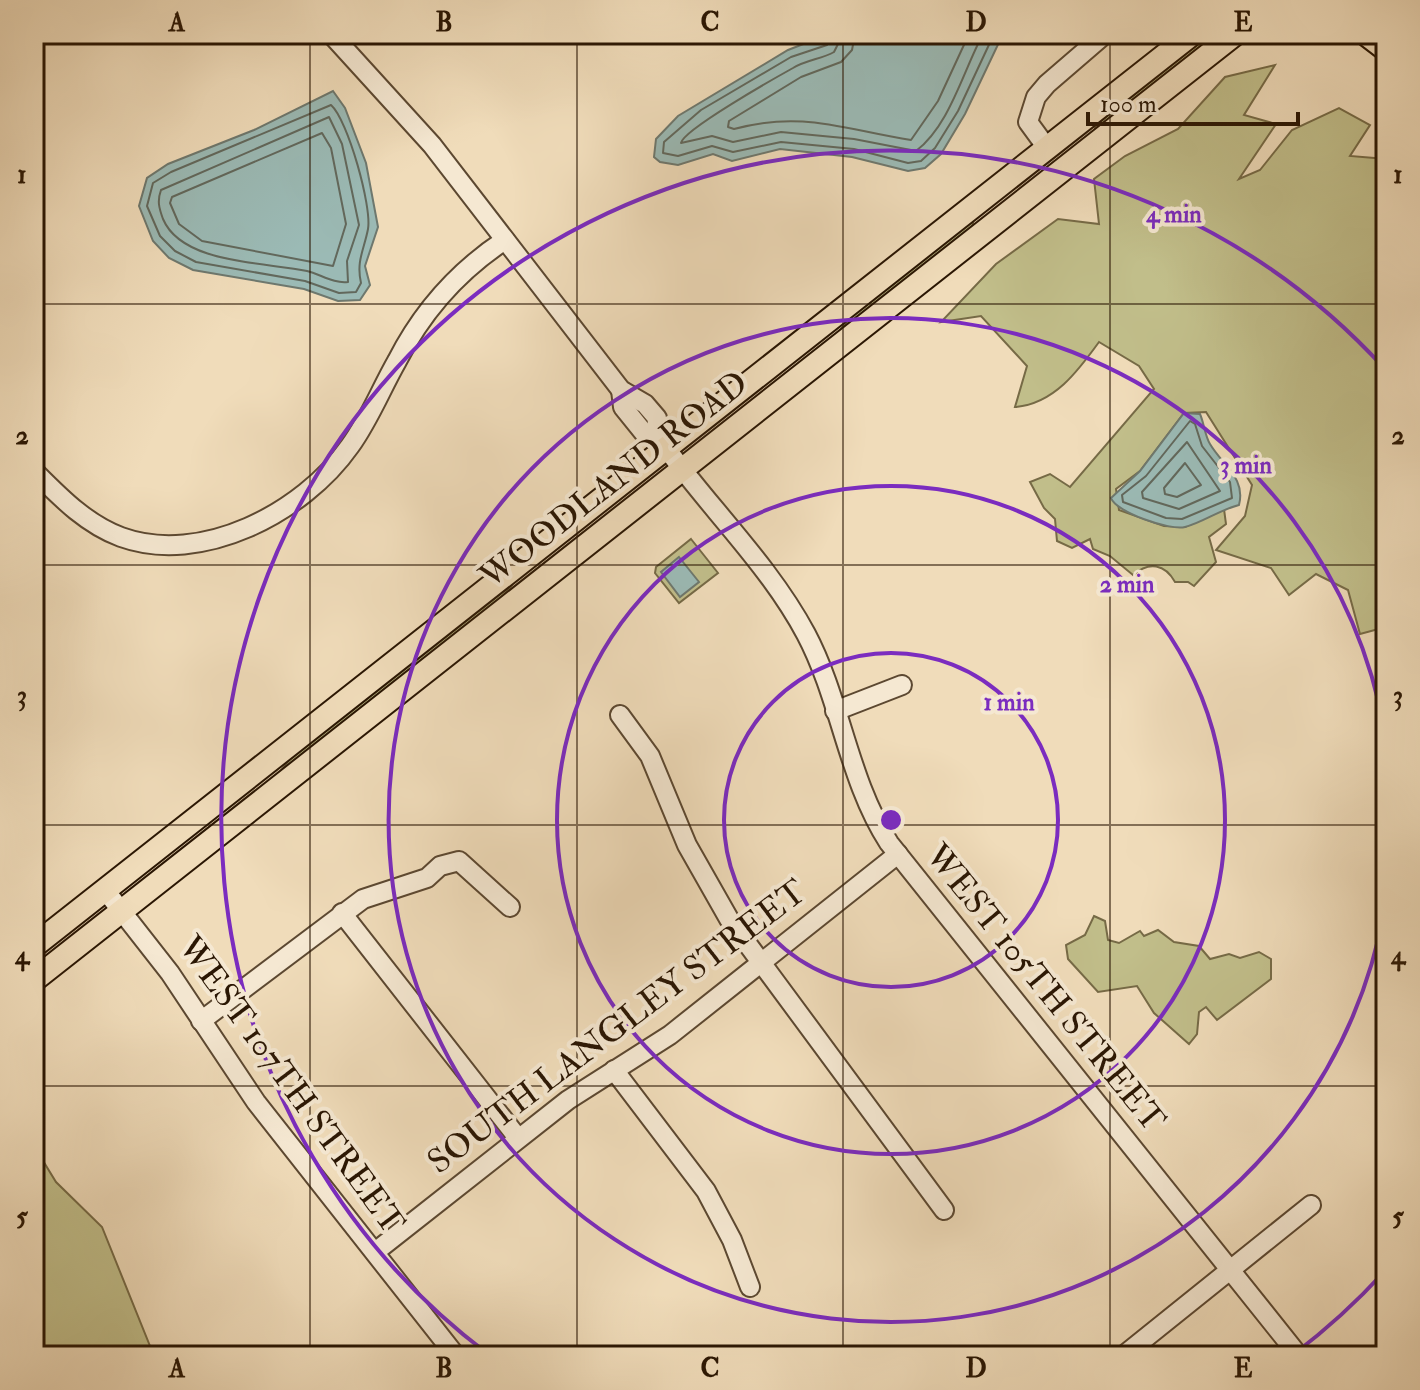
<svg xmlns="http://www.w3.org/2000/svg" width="1420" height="1390" viewBox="0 0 1420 1390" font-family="'IM FELL Double Pica',serif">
  <rect width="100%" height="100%" fill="#f0dcba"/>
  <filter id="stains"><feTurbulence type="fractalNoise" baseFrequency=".0025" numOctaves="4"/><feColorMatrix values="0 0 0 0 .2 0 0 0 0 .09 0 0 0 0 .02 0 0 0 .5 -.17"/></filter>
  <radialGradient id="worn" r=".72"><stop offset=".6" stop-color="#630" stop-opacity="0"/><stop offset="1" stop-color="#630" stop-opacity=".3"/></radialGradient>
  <!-- green -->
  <g fill="#c1be8a" stroke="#766a46" stroke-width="2">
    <polygon points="1205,34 1221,34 1098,132 1095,128 1121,100"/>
    <path d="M 1275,65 L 1244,115 L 1276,124 L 1239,179 L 1260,170 L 1292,130 L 1339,108 L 1370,125 L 1350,156 L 1386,159 L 1386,627 L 1360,634 L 1348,590 L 1316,574 L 1289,595 L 1271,568 L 1216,550 L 1245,516 L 1252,485 L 1206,412 L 1184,413 L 1140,471 L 1116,489 L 1119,510 L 1164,526 L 1185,527 L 1224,509 L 1226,524 L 1209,537 L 1216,562 L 1194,586 L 1188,582 L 1175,582 C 1165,564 1149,561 1133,575 L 1110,556 L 1093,549 L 1090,539 L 1072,548 L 1057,541 L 1055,519 L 1044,508 L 1030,482 L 1050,474 L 1070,487 L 1154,389 L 1139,366 L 1099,342 C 1078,371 1054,404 1015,407 L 1027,366 L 981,316 L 941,322 L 996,264 L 1058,219 L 1099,224 L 1094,179 L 1125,156 L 1178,129 L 1225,77 Z"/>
    <polygon points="974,216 972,229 842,333 840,330 856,312"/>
    <polygon points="691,539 718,573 679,603 655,573 656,567"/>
    <polygon points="508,581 512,585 491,610 282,775 280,772 293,755"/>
    <polygon points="1094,916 1105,921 1108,940 1119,943 1140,931 1144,936 1158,930 1174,942 1199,946 1210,959 1229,954 1240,958 1259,952 1271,959 1271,979 1217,1020 1206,1007 1199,1012 1197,1034 1189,1044 1154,1013 1137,986 1098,992 1068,959 1066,945 1085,935"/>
    <polygon points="34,1146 56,1182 102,1227 154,1356 67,1356 34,1348"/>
  </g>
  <!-- water -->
  <g fill="#9bbab5" stroke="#6e786e" stroke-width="2">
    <polygon points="829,34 1003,34 965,114 941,154 925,168 908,171 852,157 780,149 732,161 713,154 678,165 660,162 654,157 656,139 678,116 788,50"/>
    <polygon points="333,91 345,108 366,163 378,227 365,266 370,285 360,300 338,301 304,289 193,270 169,258 153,241 139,206 147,178 168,164 254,130"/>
    <path d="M 1184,413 L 1200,414 C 1204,423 1205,436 1210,444 C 1223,466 1246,478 1239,505 C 1219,510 1202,523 1185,527 C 1170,531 1116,512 1111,498 L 1140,471 Z"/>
    <polygon points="679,557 699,582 680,597 661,572"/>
  </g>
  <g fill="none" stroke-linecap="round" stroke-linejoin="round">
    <!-- shore -->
    <g stroke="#62685c" stroke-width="2">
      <polyline points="833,34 827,45 791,57 701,110 664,142 663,153 678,156 712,146 733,152 781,142 854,149 908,163 921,161 935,148 958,111 994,34"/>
      <path d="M 843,34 L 834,52 C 822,59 806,60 793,68 C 775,78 683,130 681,143 L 712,136 L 733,142 L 781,132 L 854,139 L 916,151 C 950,125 963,71 983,34"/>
      <path d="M 855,34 L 852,50 L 841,62 L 801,77 L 729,121 L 728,127 L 734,129 C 803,110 845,130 911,140 L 938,101 L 969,34"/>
      <path d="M 331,105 C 348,120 372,207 368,229 C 364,250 356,261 361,283 L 356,292 L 339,293 L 305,281 L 196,262 L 175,251 L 160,236 L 147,206 L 153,183 L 171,172 Z"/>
      <path d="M 329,117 L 342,144 L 359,225 L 347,261 L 348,282 C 334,284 320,274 307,271 C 264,262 182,264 163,219 C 159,208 157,201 161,190 Z"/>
      <polygon points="322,133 331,148 346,224 333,266 202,241 179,224 170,203 172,197"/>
      <polygon points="1190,421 1195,424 1202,446 1230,482 1232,498 1182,519 1166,518 1123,502 1122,495 1146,476"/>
      <polygon points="1187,442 1220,491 1179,509 1143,498 1142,492"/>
      <polygon points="1185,463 1201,485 1177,497 1165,494 1164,488"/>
    </g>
    <defs>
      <g id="minor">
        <path d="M 331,34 L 432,145 L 621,390 L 645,404 L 657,418 L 656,434 C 703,502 767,561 806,634 C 841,700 848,780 889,843 L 1299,1356"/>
        <polyline points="1047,148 1028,122 1036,97 1047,84 1105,34"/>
        <polyline points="621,390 623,407 644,433 656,434"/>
        <path d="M 34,471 C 60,497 86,524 121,537 C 201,566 303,513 350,446 C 369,420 381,389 397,361 C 423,310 458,271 505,240"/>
        <polyline points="835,711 902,685"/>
        <polyline points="620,715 650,756 687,845 729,919 944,1210"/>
        <polyline points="105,890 170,973 256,1102 456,1356"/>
        <polyline points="342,913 518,1138"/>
        <polyline points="201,1021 363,899 427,878 440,866 459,861 510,907"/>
        <polyline points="614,1070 706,1191 732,1240 750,1287"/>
        <polyline points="375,1252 568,1100 670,1035 898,854"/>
        <polyline points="1123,1356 1311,1205"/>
      </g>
      <g id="major">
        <polyline points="34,946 1192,34"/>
        <polyline points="34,980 1235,34"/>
      </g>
      <polyline id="highway" points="1369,34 1386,47"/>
    </defs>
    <!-- minor casing -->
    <use href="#minor" stroke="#5c4831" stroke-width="22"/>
    <!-- major casing -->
    <use href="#major" stroke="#2a1603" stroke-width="26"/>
    <!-- highway casing -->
    <use href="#highway" stroke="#2a1603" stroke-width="30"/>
    <!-- minor -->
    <use href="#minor" stroke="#f5e8d2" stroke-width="18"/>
    <!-- major -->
    <use href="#major" stroke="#f0dcba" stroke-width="22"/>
    <!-- highway -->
    <use href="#highway" stroke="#f0dcba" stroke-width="26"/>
  </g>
  <!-- grid -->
  <path fill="none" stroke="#2a1603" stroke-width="2" stroke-opacity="0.55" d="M 310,34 L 310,1356M 577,34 L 577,1356M 843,34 L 843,1356M 1110,34 L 1110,1356M 34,304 L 1386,304M 34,565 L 1386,565M 34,825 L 1386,825M 34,1086 L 1386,1086"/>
  <!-- distance rings -->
  <g fill="none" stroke="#7b2cbf" stroke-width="4">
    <circle cx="891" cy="820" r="167"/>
    <circle cx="891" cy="820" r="334"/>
    <path d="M1385 907A502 502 0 1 1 1385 733"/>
    <path d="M1384 1272A669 669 0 0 1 1294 1354M488 1354A669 669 0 1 1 1384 368"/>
  </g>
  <g text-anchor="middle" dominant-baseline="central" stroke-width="8" stroke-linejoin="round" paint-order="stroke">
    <!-- street labels -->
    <g font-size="34" fill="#2a1603" stroke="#f5e8d2">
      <text transform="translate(614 480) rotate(-38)">WOODLAND ROAD</text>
      <text transform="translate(1045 988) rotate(51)">WEST 105TH STREET</text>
      <text transform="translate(617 1027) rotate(-37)">SOUTH LANGLEY STREET</text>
      <text transform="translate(291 1085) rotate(54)">WEST 107TH STREET</text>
    </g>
  </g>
  <circle cx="891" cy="820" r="12" fill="#7b2cbf" stroke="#f5e8d2" stroke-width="4"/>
  <g font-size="24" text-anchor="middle" font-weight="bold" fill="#7b2cbf" stroke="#f5e8d2" stroke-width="8" stroke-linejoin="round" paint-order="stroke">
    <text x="1174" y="222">4 min</text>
    <text x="1246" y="473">3 min</text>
    <text x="1127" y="592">2 min</text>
    <text x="1009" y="710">1 min</text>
  </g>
  <!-- margin -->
  <rect width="1420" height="1390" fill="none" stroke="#f0dcba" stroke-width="88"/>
  <!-- scale -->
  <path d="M1088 112v12h210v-12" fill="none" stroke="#2a1603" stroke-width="4"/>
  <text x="1100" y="112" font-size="24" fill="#2a1603" stroke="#f5e8d2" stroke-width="6" paint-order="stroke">100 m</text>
  <rect x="44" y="44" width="1332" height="1302" fill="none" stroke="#2a1603" stroke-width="3"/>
  <g font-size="26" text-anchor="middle" font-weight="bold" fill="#2a1603">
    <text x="177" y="31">A</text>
    <text x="444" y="31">B</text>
    <text x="710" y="31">C</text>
    <text x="976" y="31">D</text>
    <text x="1243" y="31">E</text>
    <text x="22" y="183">1</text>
    <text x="1398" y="183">1</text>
    <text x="22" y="444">2</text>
    <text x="1398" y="444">2</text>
    <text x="22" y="704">3</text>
    <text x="1398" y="704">3</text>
    <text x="22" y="964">4</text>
    <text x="1398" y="964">4</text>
    <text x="22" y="1225">5</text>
    <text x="1398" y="1225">5</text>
    <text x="177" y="1377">A</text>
    <text x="444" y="1377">B</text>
    <text x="710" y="1377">C</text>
    <text x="976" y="1377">D</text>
    <text x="1243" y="1377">E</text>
  </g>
  <rect width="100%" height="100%" filter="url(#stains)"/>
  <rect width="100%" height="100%" fill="url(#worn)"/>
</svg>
